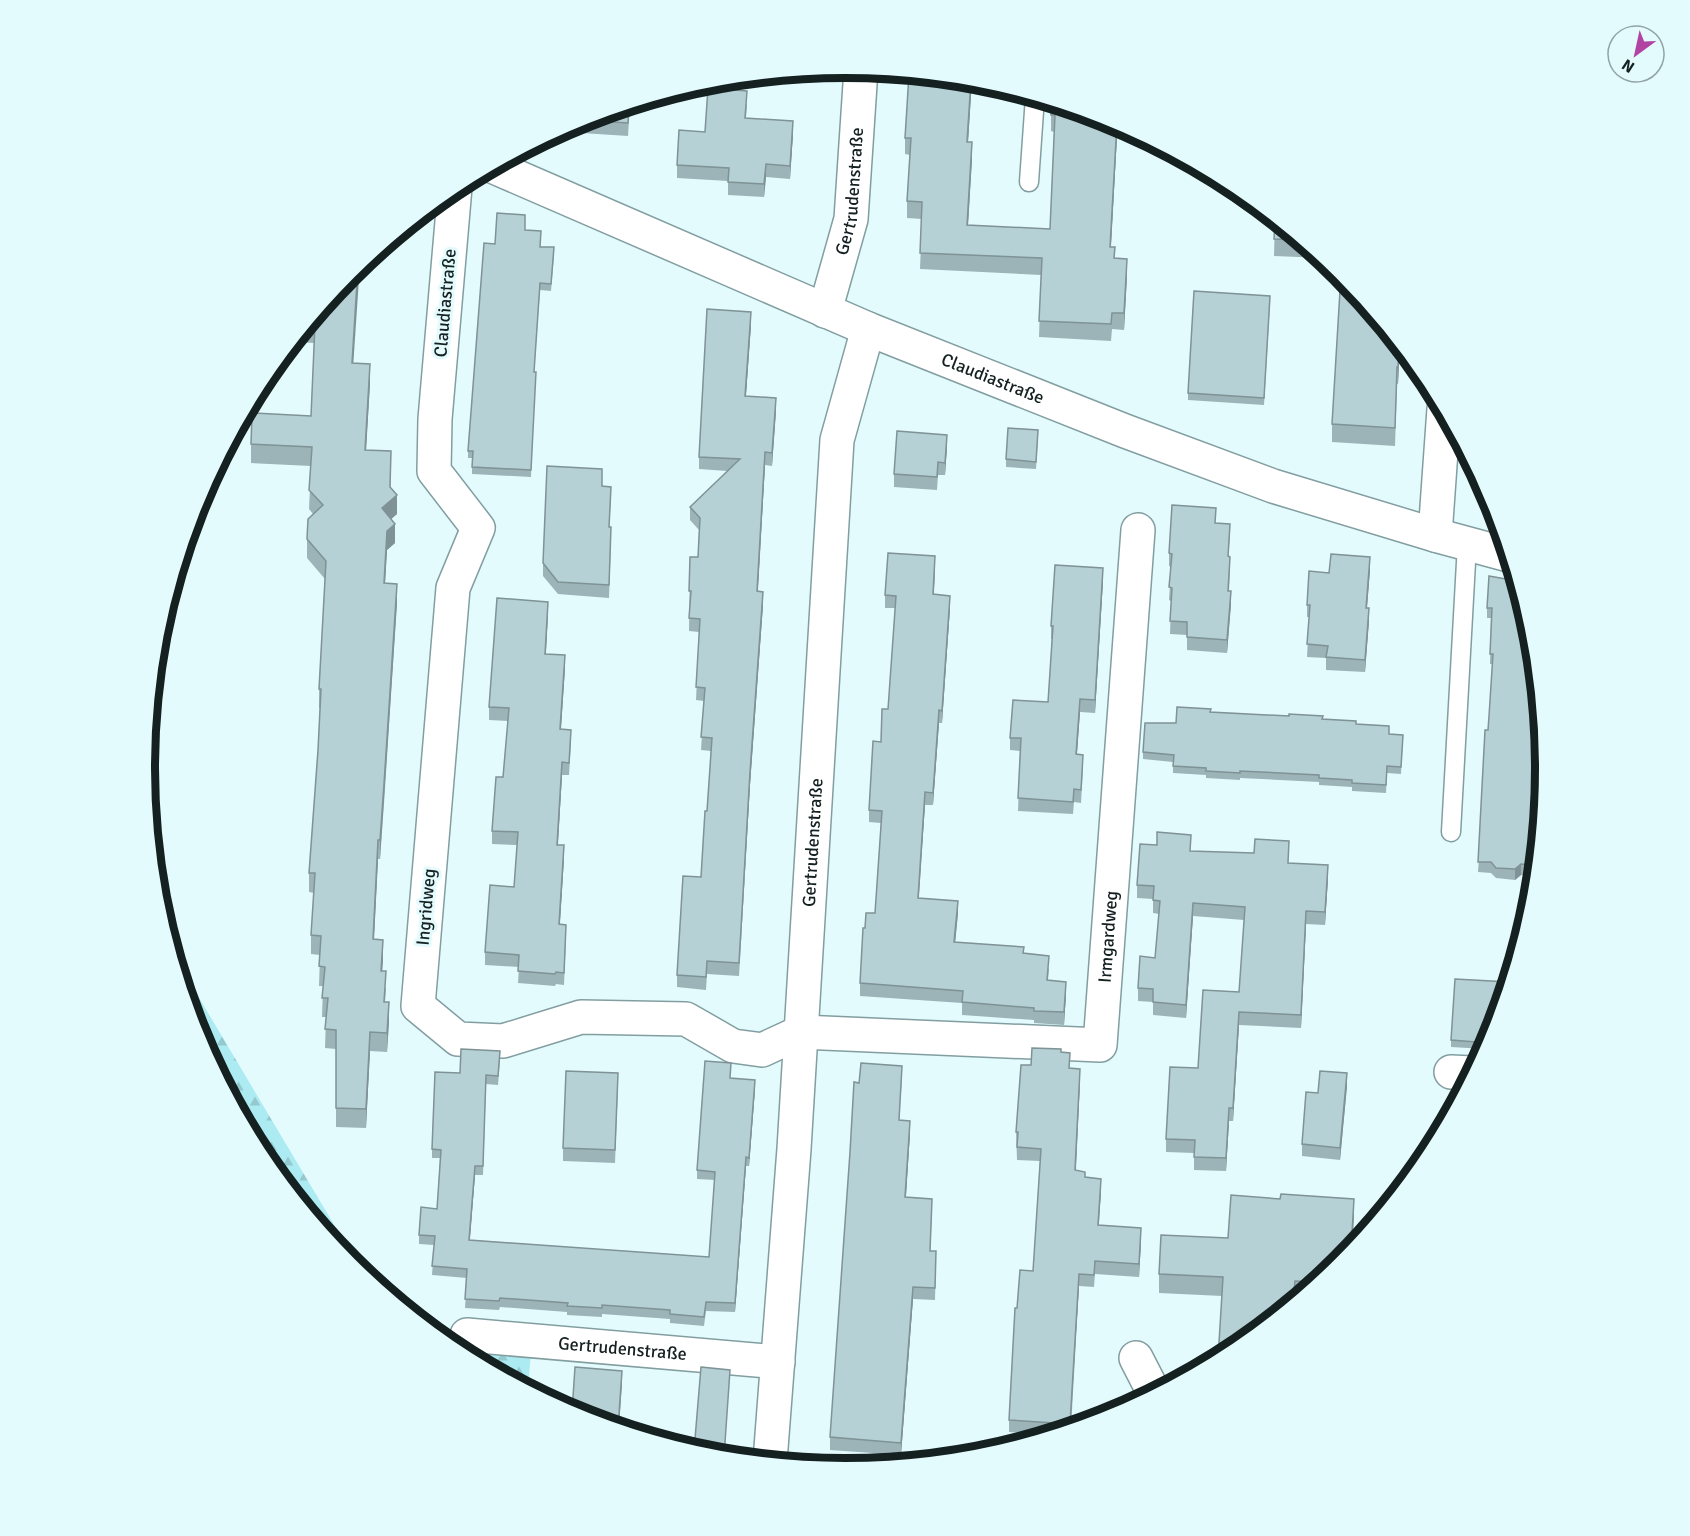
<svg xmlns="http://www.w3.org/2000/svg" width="1690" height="1536" viewBox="0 0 1690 1536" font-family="Signika,sans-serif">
  <defs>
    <pattern id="forest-firs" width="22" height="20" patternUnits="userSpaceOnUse" patternTransform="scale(1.5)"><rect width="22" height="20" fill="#adebf3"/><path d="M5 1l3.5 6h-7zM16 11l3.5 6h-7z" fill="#94c9d0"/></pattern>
  </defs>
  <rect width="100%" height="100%" fill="#e4fbfe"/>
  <!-- forest -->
  <g fill="url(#forest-firs)">
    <polygon points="173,954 364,1275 349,1263 262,1157 198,1036"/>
    <polygon points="458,1345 531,1351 528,1389 456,1350 453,1349"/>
  </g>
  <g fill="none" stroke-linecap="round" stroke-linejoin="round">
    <defs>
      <g id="service">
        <polyline points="1029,182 1035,97"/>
        <polyline points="1451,832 1467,544"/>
      </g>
      <g id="minor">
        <path id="s1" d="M 492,166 L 868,329 L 1125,431 L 1273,486 L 1435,535 L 1509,555"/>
        <path id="s2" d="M 455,187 L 435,419 L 434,471 L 478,528 L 453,588 L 418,1006 L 458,1039 L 503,1041 L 581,1017 L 686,1019 L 733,1046 L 762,1050 L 801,1032 L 1100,1045 L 1138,530"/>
        <path id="s3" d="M 825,311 L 851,219 L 861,69"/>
        <polyline points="1435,535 1444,409"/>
        <polyline points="1451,1072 1472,1073"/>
        <path id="s4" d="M 467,1335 L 778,1362"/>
        <polyline points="1136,1358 1154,1393"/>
        <path id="s5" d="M 770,1461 L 794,1149 L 837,440 L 868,329"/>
      </g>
    </defs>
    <!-- service casing -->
    <use href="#service" stroke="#829ea1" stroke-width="21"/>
    <!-- minor casing -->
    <use href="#minor" stroke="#829ea1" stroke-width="36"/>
    <!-- service -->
    <use href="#service" stroke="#fff" stroke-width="18"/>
    <!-- minor -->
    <use href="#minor" stroke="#fff" stroke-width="33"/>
  </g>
  <!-- wall -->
  <g fill="#9cb4b7">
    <polygon points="909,74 972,80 968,142 972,159 968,225 1050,229 1054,132 1051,131 1051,102 1117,136 1111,247 1115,258 1127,276 1124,330 1112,329 1111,341 1039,337 1041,275 920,269 922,219 907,218 907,201 910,155 905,154 905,138"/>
    <polygon points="747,104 746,118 793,134 790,179 766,177 764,197 728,195 728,181 677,178 677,165 705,132"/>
    <polygon points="630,105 628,136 566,132 566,127 577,121"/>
    <polygon points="1275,219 1323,258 1274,256"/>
    <polygon points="525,230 540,247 554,255 551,291 540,290 534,372 531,477 472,474 472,458 468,458 468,451 495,244"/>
    <polygon points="350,272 353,364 370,383 366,450 391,470 390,488 397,514 391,519 395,543 387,550 385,583 397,603 384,804 380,859 378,859 374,939 383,959 382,971 386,990 385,1002 389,1021 387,1052 370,1051 366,1128 336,1127 336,1049 325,1048 326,1017 322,1017 323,986 319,986 320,955 311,954 311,935 314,893 309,892 309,873 318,750 320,708 319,708 319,689 325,579 307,558 307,539 313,514 309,509 311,466 251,463 251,444 311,416 314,343 296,342 296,338"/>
    <polygon points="1270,303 1264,405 1188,400 1188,393"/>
    <polygon points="751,325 746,396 776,411 772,466 765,465 758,591 763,605 750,785 739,976 707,974 706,990 677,987 677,975 701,877 707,811 711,751 701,750 704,701 696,700 699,632 689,631 690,557 698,557 699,530 690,520 690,507 727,471 699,469 699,457"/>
    <polygon points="1400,346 1398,384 1397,384 1395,446 1332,442 1332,424"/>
    <polygon points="1038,437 1036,469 1006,467 1006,459"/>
    <polygon points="947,447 945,475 938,475 937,490 894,487 894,474"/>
    <polygon points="602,486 611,499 609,527 611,540 609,598 558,594 543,576 543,563"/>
    <polygon points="1216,523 1230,537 1228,557 1230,570 1229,591 1231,604 1227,653 1187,650 1187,635 1170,634 1171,601 1169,600 1171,567 1169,566 1169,553"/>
    <polygon points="935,568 934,594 950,608 942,723 939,723 933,805 925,805 918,898 958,913 955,942 1024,953 1049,969 1048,980 1066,994 1064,1025 1034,1023 1034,1020 962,1015 962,1003 860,996 860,983 865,928 875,913 881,823 869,822 869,810 881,742 888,709 895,608 885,608 885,595"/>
    <polygon points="1370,570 1367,608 1369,621 1365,672 1326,670 1326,658 1307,657 1309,617 1307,617 1307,605 1329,573"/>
    <polygon points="1103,581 1095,713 1080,712 1077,754 1083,768 1081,803 1074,802 1073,814 1018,811 1020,751 1010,750 1010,738 1048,702 1052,639 1051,639 1051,626"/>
    <polygon points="1487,608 1519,610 1545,768 1540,824 1537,824 1534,876 1521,875 1515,880 1496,878 1491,873 1478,872 1493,664 1490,664 1491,618 1487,618"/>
    <polygon points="548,614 546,654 565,668 561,730 571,743 569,775 562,775 558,845 564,858 560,924 566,937 564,985 556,984 555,986 518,983 519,967 485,965 485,952 514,887 517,845 492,844 492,831 503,777 508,721 489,720 489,707"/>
    <polygon points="156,649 154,690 152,690"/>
    <polygon points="1211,712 1323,719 1356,724 1389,734 1403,735 1401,774 1387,773 1386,793 1352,791 1352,787 1319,785 1319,782 1240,778 1240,780 1206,778 1206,775 1173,773 1173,762 1143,759 1143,752 1176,723"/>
    <polygon points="1191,851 1289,863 1328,878 1325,925 1306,924 1301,1028 1239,1025 1233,1121 1229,1121 1226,1171 1194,1170 1194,1153 1166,1152 1166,1139 1198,1068 1239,992 1244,920 1193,916 1186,1018 1153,1015 1153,1002 1138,1001 1138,988 1155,958 1159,914 1153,913 1153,899 1137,898 1137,885"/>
    <polygon points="1492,1036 1485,1049 1451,1047 1451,1040"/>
    <polygon points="1061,1052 1070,1068 1080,1081 1076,1170 1101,1192 1098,1225 1141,1241 1139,1277 1095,1274 1094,1287 1079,1286 1071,1428 1048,1435 1009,1432 1009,1420 1017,1308 1033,1271 1040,1161 1017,1160 1016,1132"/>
    <polygon points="500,1060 498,1085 486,1084 483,1175 475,1175 470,1240 709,1257 715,1180 697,1179 697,1170 731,1078 755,1089 749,1166 746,1166 735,1312 706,1311 704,1326 670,1323 670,1319 602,1314 602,1317 567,1315 567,1312 500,1307 499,1310 465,1308 467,1278 432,1275 434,1245 419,1244 419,1235 437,1209 440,1158 432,1158 432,1149 460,1073"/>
    <polygon points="902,1079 899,1120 910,1133 906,1197 932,1211 930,1251 936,1263 935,1300 913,1299 901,1455 830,1450 830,1437 859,1083"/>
    <polygon points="618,1086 615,1163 563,1161 563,1148"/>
    <polygon points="1347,1086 1340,1160 1302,1156 1302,1144 1318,1093"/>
    <polygon points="1354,1217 1340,1264 1296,1300 1295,1300 1294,1301 1234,1351 1222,1296 1159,1293 1159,1274 1228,1238"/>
  </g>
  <!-- shaded-wall -->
  <g fill="#7f9295">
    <polygon points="971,80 972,80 967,158 967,142"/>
    <polygon points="793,121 793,134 790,179 790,166"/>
    <polygon points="1117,123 1117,136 1110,263 1110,247"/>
    <polygon points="972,142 972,159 967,242 967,225"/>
    <polygon points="766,164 766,177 764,197 764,184"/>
    <polygon points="1127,259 1127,276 1124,330 1124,313"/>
    <polygon points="360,264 352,383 352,363 358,266"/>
    <polygon points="751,312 751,325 745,409 745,396"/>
    <polygon points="1399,345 1400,346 1398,384 1398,367"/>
    <polygon points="370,364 370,383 365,469 365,450"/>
    <polygon points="776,398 776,411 772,466 772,453"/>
    <polygon points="947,435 947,447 945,475 945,463"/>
    <polygon points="391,451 390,501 397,495 397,514 382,527 382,508"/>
    <polygon points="765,452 765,465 757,604 757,591"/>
    <polygon points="395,524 395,543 387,550 384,602 384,583 387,531"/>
    <polygon points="935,556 935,568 933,607 933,594"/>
    <polygon points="1370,557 1370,570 1366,620 1366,608"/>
    <polygon points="1103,568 1103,581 1095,713 1095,700"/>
    <polygon points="397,584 397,603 380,859 380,840"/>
    <polygon points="1231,591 1231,604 1227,653 1227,640"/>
    <polygon points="763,592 763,605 750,785 739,976 750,772"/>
    <polygon points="950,596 950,608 942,723 942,711"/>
    <polygon points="548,602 548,614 545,666 545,654"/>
    <polygon points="1369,608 1369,621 1365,672 1365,660"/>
    <polygon points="156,649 156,661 154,690 154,667"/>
    <polygon points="565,655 565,668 560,742 560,729"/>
    <polygon points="1080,699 1080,712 1076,767 1076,754"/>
    <polygon points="939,710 939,723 933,805 933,793"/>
    <polygon points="562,762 562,775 557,858 557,845"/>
    <polygon points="925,792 925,805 918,911 918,898"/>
    <polygon points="378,840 378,859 373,959 373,939"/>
    <polygon points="564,845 564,858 559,937 559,924"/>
    <polygon points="1521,864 1521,875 1515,880 1515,869"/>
    <polygon points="1328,865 1328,878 1325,925 1325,912"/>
    <polygon points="958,901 958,913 954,955 954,942"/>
    <polygon points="1193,903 1193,916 1186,1018 1186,1005"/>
    <polygon points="1306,911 1306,924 1301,1028 1301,1015"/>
    <polygon points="383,940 383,959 381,990 381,971"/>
    <polygon points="1066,982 1066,994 1064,1025 1064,1012"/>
    <polygon points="389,1002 389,1021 387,1052 387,1033"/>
    <polygon points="1239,1012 1239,1025 1233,1121 1233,1108"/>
    <polygon points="370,1032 370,1051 366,1128 366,1109"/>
    <polygon points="1080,1069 1080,1081 1075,1183 1075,1170"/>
    <polygon points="1347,1073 1347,1086 1340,1160 1340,1148"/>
    <polygon points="755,1080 755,1089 749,1166 749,1158"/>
    <polygon points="1229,1108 1229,1121 1226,1171 1226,1158"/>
    <polygon points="910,1121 910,1133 905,1210 905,1197"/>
    <polygon points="746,1157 746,1166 735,1312 735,1303"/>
    <polygon points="475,1166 475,1175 469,1248 469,1240"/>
    <polygon points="1101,1179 1101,1192 1098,1238 1098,1225"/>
    <polygon points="1354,1199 1354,1217 1352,1249 1351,1250"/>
    <polygon points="1141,1228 1141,1241 1139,1277 1139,1264"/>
    <polygon points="1079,1274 1079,1286 1070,1428"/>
    <polygon points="913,1287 913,1299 901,1455 901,1443"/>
    <polygon points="622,1371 622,1384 619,1428 618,1428"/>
  </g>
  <!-- building -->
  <g fill="#b5d1d5" stroke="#7f9295" stroke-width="1.5">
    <polygon points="909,74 971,80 967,142 972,142 967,225 1050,229 1055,115 1051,115 1051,102 1095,115 1094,117 1103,118 1117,123 1110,247 1115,247 1114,258 1127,259 1124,313 1112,313 1111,324 1039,321 1042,258 920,253 922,202 907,201 911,138 905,138"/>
    <polygon points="708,88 747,91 745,118 793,121 790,166 766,164 764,184 728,182 729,168 677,165 679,130 705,132"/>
    <polygon points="629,105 628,123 581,120"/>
    <polygon points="497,213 525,215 525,230 541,231 540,247 554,247 551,284 540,283 534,372 536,372 531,470 472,467 473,451 468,451 484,243 495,244"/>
    <polygon points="1275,219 1300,240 1274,239"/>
    <polygon points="358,266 352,363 370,364 365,450 391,451 390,487 397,495 382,508 395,524 387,531 384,583 397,584 384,784 380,840 378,840 373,939 383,940 381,971 386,971 384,1002 389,1002 387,1033 370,1032 366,1109 336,1108 336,1030 325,1029 328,998 322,998 325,967 319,966 321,936 311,935 315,873 309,873 318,750 321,689 319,689 326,561 307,539 308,519 323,505 309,490 312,447 251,444 252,413 311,416 315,324 308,324 350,272"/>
    <polygon points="1341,274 1399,345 1398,367 1397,367 1395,428 1332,424"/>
    <polygon points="1194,291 1270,296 1264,398 1188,393"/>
    <polygon points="707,309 751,312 745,396 776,398 772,453 765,452 757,591 763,592 750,772 739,963 707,961 706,977 677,975 683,876 701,877 705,811 707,811 712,738 701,737 705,688 696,687 700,619 689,618 691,591 689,591 690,557 698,557 700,518 690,507 740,459 699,457"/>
    <polygon points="1008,428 1038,430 1036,462 1006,459"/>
    <polygon points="897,431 947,435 945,463 938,462 937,477 894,474"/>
    <polygon points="547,466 602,469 602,486 611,487 609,527 611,527 609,585 558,582 543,563"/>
    <polygon points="1172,505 1216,508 1215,523 1230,524 1228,556 1230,557 1228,591 1231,591 1227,640 1187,637 1187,622 1170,621 1172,588 1169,587 1172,554 1169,553"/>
    <polygon points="888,553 935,556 933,594 950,596 942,711 939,710 933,793 925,792 918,898 958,901 954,942 1024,947 1023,953 1049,956 1047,980 1066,982 1064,1012 1034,1011 1034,1008 962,1002 963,991 860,983 863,928 865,928 866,913 875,913 882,811 869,810 873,741 881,742 882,709 888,709 896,596 885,595"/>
    <polygon points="1331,554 1370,557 1366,608 1369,608 1365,660 1326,657 1328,646 1307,644 1310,605 1307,605 1309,571 1329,573"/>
    <polygon points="1055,565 1103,568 1095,700 1080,699 1076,754 1083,755 1081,790 1074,789 1073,802 1018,798 1021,738 1010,738 1013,700 1048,702 1053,626 1051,626"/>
    <polygon points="1489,576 1517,581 1520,591 1519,610 1526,611 1532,632 1545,768 1541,814 1537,814 1534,865 1521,864 1515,869 1496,868 1491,862 1478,862 1485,730 1488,730 1489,716 1493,654 1490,654 1492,608 1487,608"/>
    <polygon points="497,598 548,602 545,654 565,655 560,729 571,730 569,763 562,762 557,845 564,845 559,924 566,925 564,973 556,972 555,974 518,971 519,955 485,952 490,885 514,887 518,832 492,831 496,777 503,777 509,708 489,707"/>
    <polygon points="1177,707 1211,709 1210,712 1289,716 1289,714 1323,716 1322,719 1356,721 1356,724 1389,726 1389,734 1403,735 1401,767 1387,766 1386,785 1352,783 1352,780 1319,778 1319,775 1240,771 1240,773 1206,771 1206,768 1173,766 1174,755 1143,752 1145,723 1176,723"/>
    <polygon points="1157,832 1191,835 1190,851 1254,853 1255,839 1289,841 1288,863 1328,865 1325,912 1306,911 1301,1015 1239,1012 1233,1108 1229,1108 1226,1158 1194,1157 1195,1140 1166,1139 1170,1067 1198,1068 1203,990 1239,992 1245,907 1193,903 1186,1005 1153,1002 1153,989 1138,988 1140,956 1155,958 1160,901 1153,900 1154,886 1137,885 1140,844 1157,845"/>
    <polygon points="1455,979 1509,982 1492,1036 1489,1043 1451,1040"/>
    <polygon points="1032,1048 1061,1049 1061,1052 1070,1053 1069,1068 1080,1069 1075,1170 1085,1172 1085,1177 1101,1179 1098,1225 1141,1228 1139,1264 1095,1261 1094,1275 1079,1274 1070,1424 1009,1420 1015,1308 1017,1308 1020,1270 1033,1271 1041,1149 1017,1147 1018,1132 1016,1132 1021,1065 1031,1065"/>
    <polygon points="461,1049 500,1051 498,1076 486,1075 483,1166 475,1166 469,1240 709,1257 715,1172 697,1170 705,1061 731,1063 730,1078 755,1080 749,1158 746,1157 735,1303 706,1302 704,1317 670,1314 670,1310 602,1305 602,1308 567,1306 568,1303 500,1298 499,1301 465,1299 467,1269 432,1266 435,1236 419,1235 421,1207 437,1209 441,1150 432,1149 435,1072 460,1073"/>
    <polygon points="861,1063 902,1066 899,1120 910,1121 905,1197 932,1199 930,1251 936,1251 935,1288 913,1287 901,1443 830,1437 850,1152 854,1082 859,1083"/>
    <polygon points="566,1071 618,1073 615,1150 563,1148"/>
    <polygon points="1320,1071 1347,1073 1340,1148 1302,1144 1306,1092 1318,1093"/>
    <polygon points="1281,1194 1354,1199 1351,1250 1340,1264 1317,1282 1295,1281 1293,1302 1234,1351 1218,1359 1223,1277 1159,1274 1161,1235 1228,1238 1231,1195 1280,1199"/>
    <polygon points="575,1367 622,1371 618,1428 577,1415 572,1412"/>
    <polygon points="701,1367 730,1370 724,1457 708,1455 694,1451"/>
  </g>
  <g text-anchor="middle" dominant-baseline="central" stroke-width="6" stroke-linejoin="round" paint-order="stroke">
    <!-- street labels -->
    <g font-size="18" fill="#152021" stroke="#e4fbfe">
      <text stroke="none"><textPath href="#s3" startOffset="123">Gertrudenstraße</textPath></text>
      <text transform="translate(445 303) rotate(-85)">Claudiastraße</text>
      <text stroke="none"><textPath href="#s1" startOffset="544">Claudiastraße</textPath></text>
      <text stroke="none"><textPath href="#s5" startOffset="620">Gertrudenstraße</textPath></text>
      <text transform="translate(426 907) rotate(-85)">Ingridweg</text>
      <text stroke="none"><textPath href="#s2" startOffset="1659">Irmgardweg</textPath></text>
      <text stroke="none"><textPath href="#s4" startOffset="156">Gertrudenstraße</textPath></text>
    </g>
  </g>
  <!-- crop -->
  <path d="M0 0H1690V1536H0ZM155 768a690 690 0 1 1 1380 0a690 690 0 1 1-1380 0Z" fill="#e4fbfe" fill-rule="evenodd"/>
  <path fill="none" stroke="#152021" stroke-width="8" d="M155 768a690 690 0 1 1 1380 0a690 690 0 1 1-1380 0Z"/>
  <!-- north arrow -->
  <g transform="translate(1636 54) rotate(213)"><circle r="28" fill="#e4fbfe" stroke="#91a3a6" stroke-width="1.5"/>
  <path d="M0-4.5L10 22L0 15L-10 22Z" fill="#b144a3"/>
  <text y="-9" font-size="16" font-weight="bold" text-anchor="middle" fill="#152021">N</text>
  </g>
</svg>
